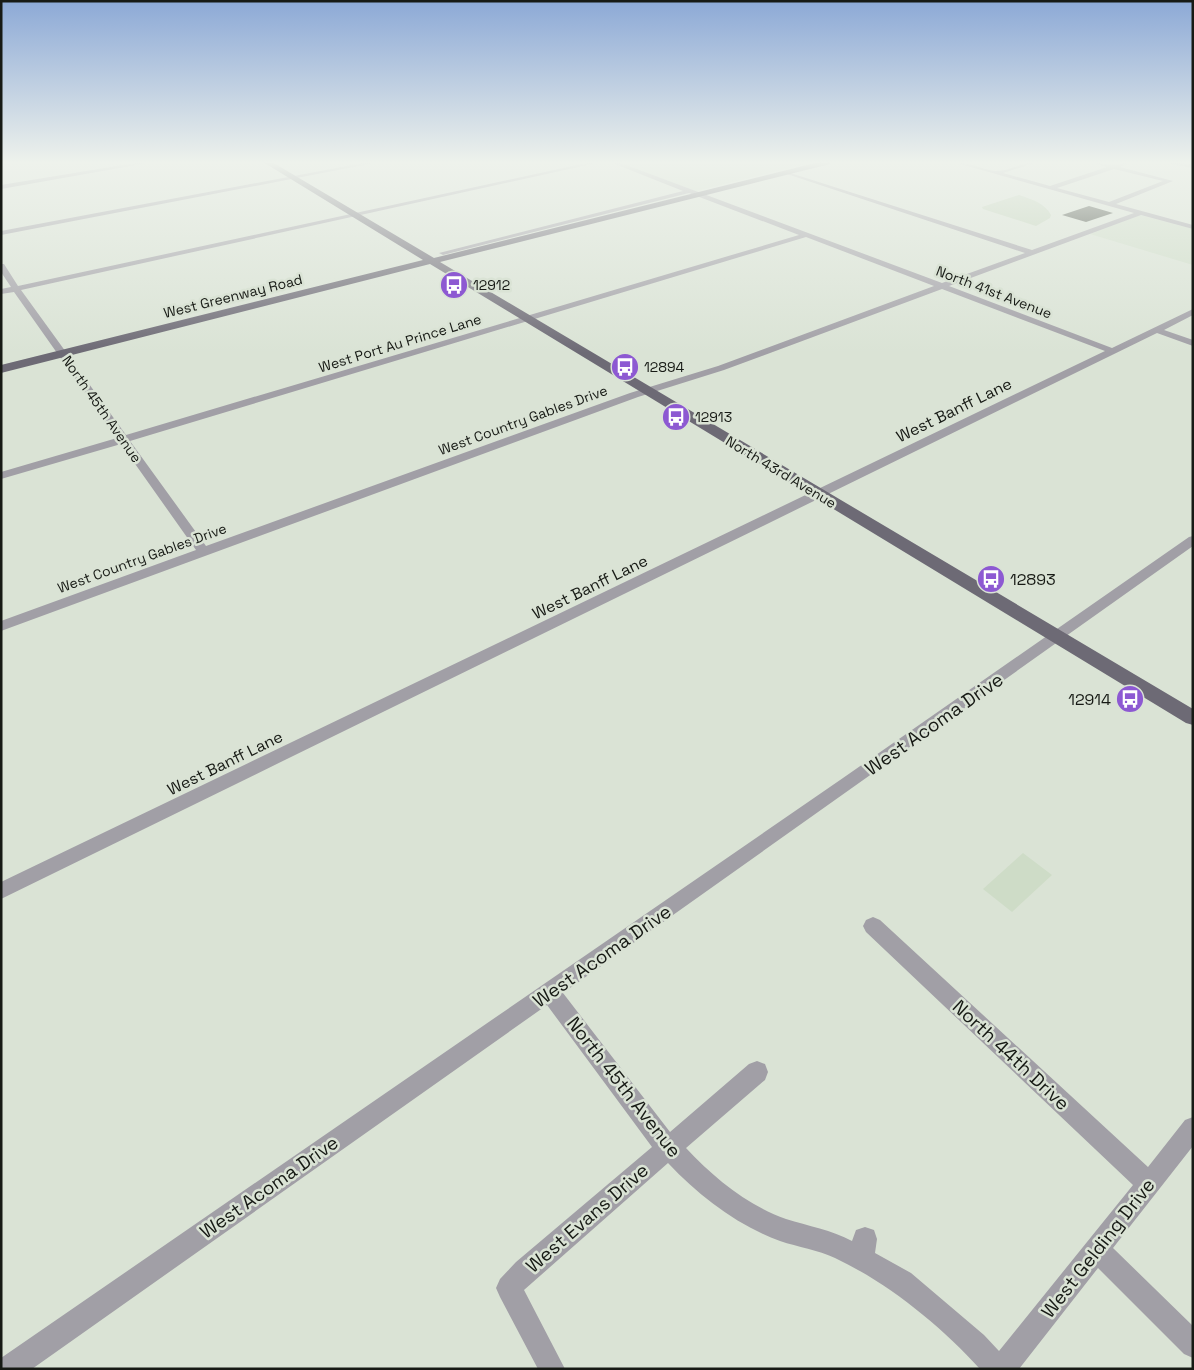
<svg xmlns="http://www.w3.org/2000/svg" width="1194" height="1370" viewBox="0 0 1194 1370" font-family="'Space Grotesk',sans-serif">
  <rect width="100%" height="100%" fill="#dae3d5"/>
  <!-- built -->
  <g fill="#cedcc7">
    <polygon points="616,162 814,162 696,191"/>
    <polygon points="1140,215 1193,229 1193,265 1090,234"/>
    <polygon points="1023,853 1052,875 1012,912 983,889"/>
  </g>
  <!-- green -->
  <path fill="#bed0b5" d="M 1019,195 C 1031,199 1045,203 1051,215 L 1050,218 L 1036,226 L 983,209 L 982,207 Z"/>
  <!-- building -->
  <polygon fill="#31382d" points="1089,206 1113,213 1086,222 1062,215"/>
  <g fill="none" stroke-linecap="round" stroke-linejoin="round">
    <!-- minor -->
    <g fill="#a19fa6" fill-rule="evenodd">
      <polygon points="141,162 153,162 1,189 1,185"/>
      <polygon points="368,162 379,162 1,235 1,231"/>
      <path d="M 591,162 L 601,162 L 21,290 L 126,435 L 799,235 L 689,193 L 443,255 L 439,253 L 683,191 L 610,162 L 618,162 L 942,283 L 1025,253 L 784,173 L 784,171 L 1032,250 L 1134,213 L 953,162 C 968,162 981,169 995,171 C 1008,172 1023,162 1037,162 L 1003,173 L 1050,186 L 1107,167 L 1092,162 L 1113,165 L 1131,162 L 1120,167 L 1173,181 L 1116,204 L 1193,225 L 1193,229 L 1141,215 L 949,286 L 1112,348 L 1193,309 L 1193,315 L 1164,330 L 1193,340 L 1193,346 L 1157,333 L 1,899 L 1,882 L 1105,351 L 942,289 L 724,370 L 638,397 L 1,631 L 1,621 L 196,550 L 121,444 L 1,479 L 1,472 L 117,438 L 14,292 L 1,294 L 1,289 L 11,287 L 1,272 L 1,264 L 4,264 L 18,286 ZM 1114,169 L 1163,181 L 1109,202 L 1057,188 ZM 806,237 L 934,286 L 718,366 L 630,393 L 206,546 L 130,441 Z"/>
      <polygon points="1168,162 1193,164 1193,168 1171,164"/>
      <path d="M 1193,536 L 1193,546 L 563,993 L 670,1132 L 749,1064 L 757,1061 L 765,1064 L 768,1072 L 765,1080 L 686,1148 C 714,1178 747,1205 786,1219 C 808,1226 832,1230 852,1241 L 856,1230 L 865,1227 L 874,1230 L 877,1239 L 875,1253 L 911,1273 L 984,1335 L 999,1351 L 1133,1185 L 866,932 L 863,926 L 866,920 L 873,917 L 880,920 L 1148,1167 L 1185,1120 L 1193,1117 L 1193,1146 L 1113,1248 L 1193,1326 L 1193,1358 L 1184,1354 L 1098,1268 L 1019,1369 L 980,1369 C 940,1325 888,1283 835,1258 C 818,1250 798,1247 780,1241 C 737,1225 700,1197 668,1163 L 524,1290 L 565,1369 L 538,1369 L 500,1297 L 496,1288 L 500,1279 L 516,1262 L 652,1147 L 547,1005 L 32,1369 L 1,1369 L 1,1358 L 843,778 L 1189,537 Z"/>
    </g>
    <!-- major -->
    <polygon fill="#6d6a75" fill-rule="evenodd" points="263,162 272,162 434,258 819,162 831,162 830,164 440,262 1193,709 1193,725 1186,723 430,264 1,373 1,365 423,260"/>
  </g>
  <!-- sky -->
  <linearGradient id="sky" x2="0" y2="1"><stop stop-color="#8ca9d6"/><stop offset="0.46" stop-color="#eef2ec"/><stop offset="1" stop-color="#eef2ec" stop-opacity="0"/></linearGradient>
  <rect width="1194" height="353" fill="url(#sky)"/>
  <!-- icons -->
  <defs>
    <symbol id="bus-disc" viewBox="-11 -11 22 22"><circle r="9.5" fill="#8d59d2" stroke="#dae3d5"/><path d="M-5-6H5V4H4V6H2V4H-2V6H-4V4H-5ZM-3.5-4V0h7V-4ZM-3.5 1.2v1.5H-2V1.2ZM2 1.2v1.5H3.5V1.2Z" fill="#fff"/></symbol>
  </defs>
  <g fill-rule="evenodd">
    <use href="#bus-disc" x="438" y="269" width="32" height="32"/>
    <use href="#bus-disc" x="609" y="351" width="32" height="32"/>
    <use href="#bus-disc" x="660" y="401" width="32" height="32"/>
    <use href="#bus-disc" x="975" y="563" width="32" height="32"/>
    <use href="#bus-disc" x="1114" y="683" width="32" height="32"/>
  </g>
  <g text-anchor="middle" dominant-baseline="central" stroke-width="5" stroke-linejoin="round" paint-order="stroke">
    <!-- far-poi labels -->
    <g font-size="14" fill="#171a15" stroke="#dae3d5" text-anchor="start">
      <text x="473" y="285">12912</text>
      <text x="644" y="367">12894</text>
      <text x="695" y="417">12913</text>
    </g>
    <!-- far-street labels -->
    <g font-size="14" fill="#171a15" stroke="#dae3d5">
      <text transform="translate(994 292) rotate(21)">North 41st Avenue</text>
      <text transform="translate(233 296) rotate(-14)">West Greenway Road</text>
      <text transform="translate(400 343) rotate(-17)">West Port Au Prince Lane</text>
      <text transform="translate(102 409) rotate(55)">North 45th Avenue</text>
      <text transform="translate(523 420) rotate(-20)">West Country Gables Drive</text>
      <text transform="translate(781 472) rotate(31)">North 43rd Avenue</text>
      <text transform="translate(142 558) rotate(-20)">West Country Gables Drive</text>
    </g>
    <!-- street labels -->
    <g font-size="16" fill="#171a15" stroke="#dae3d5">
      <text transform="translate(954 410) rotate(-26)">West Banff Lane</text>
      <text transform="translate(590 587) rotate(-26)">West Banff Lane</text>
      <text transform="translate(225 763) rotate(-26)">West Banff Lane</text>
    </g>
    <!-- poi labels -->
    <g font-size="16" fill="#171a15" stroke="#dae3d5" text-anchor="start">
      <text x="1010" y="579">12893</text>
      <text x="1111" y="699" text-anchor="end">12914</text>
    </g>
    <!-- near-street labels -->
    <g font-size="19" fill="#171a15" stroke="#dae3d5">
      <text transform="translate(934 724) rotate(-35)">West Acoma Drive</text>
      <text transform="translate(602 956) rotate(-35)">West Acoma Drive</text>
      <text transform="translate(1011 1055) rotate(43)">North 44th Drive</text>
      <text transform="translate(624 1087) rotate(52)">North 45th Avenue</text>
      <text transform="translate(269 1187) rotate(-35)">West Acoma Drive</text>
      <text transform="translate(587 1218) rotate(-41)">West Evans Drive</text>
      <text transform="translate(1098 1248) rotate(-52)">West Gelding Drive</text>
    </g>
  </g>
  <!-- border -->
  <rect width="1194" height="1370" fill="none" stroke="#171a15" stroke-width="5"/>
</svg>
